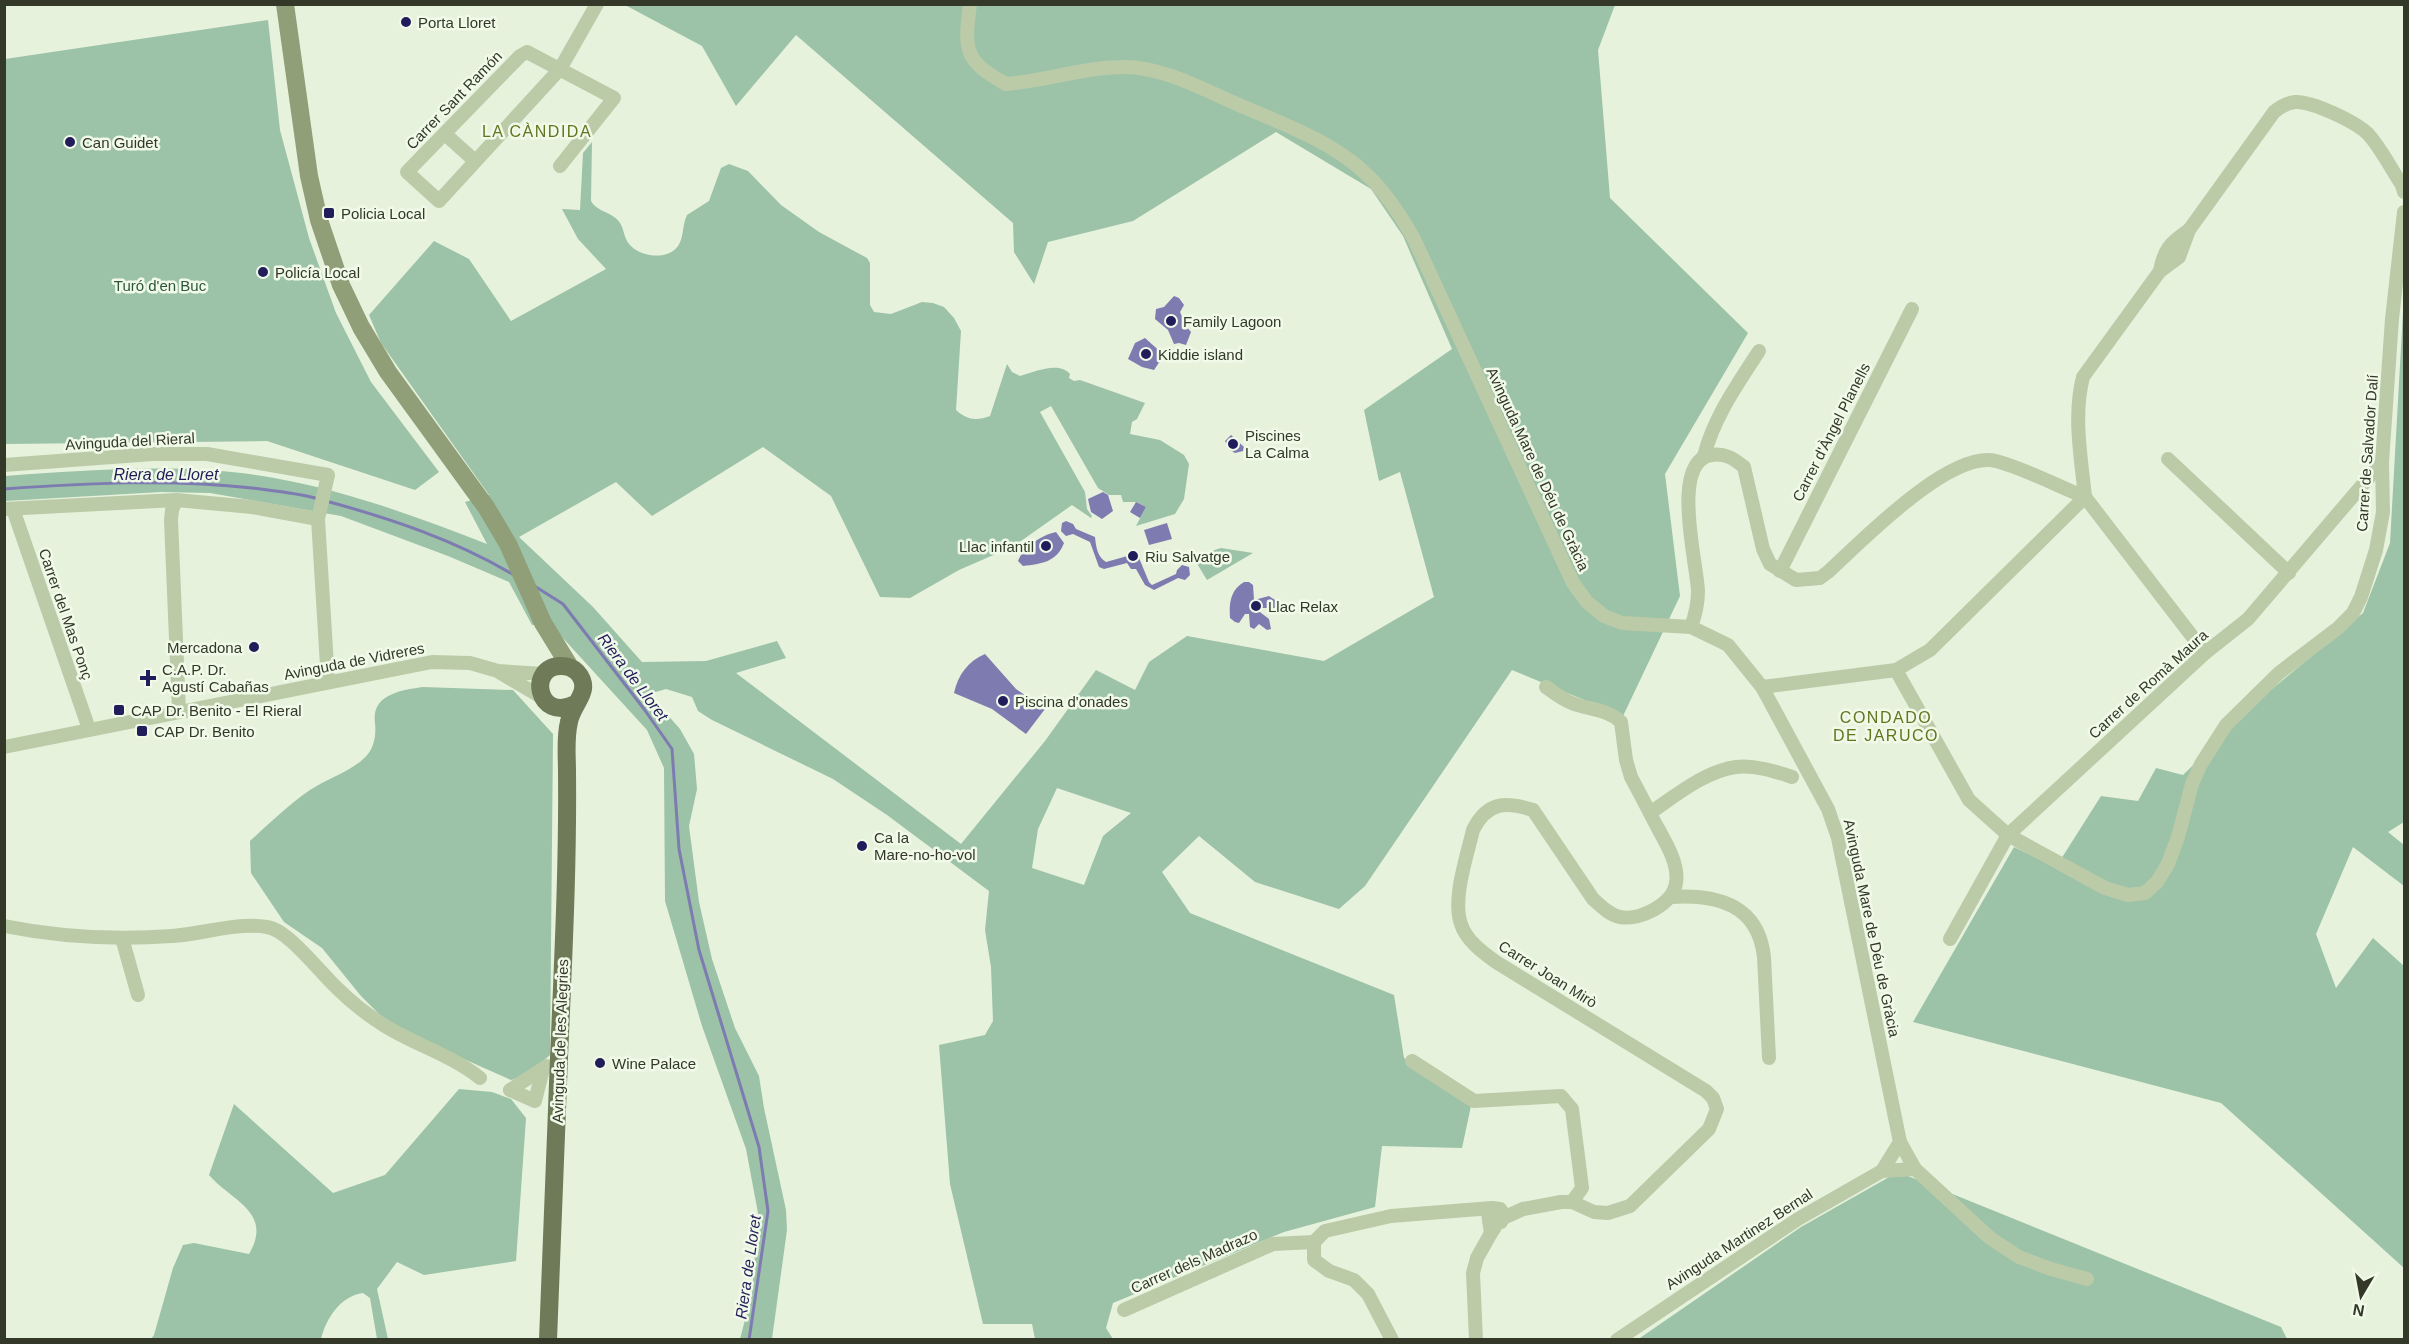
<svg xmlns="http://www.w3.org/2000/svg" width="2409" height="1344" viewBox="0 0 2409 1344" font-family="Helvetica,sans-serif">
  <rect width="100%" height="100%" fill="#e7f2dc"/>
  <!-- green -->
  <g fill="#9cc2a8" fill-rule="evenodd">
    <path d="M 625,5 L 1615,5 L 1598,50 L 1610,198 L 1748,333 L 1665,474 L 1680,596 L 1623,716 L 1512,670 L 1365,886 L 1339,909 L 1255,882 L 1199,836 L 1162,872 L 1190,913 L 1394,995 L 1404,1058 L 1471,1106 L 1462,1148 L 1382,1146 L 1375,1207 L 1284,1232 L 1113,1303 L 1106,1328 L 1113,1339 L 1035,1339 L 1032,1324 L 983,1324 L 950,1184 L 939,1045 L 985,1035 L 993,1021 L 991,967 L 985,930 L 989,891 L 887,815 L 833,779 L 712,720 L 698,711 L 692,697 L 666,689 L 649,694 L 680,729 L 694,754 L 697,789 L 689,826 L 699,902 L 712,959 L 735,1028 L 759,1076 L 764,1108 L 786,1210 L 787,1230 L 772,1339 L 740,1339 L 752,1293 L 758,1213 L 746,1149 L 702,1026 L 665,901 L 664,768 L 647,730 L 551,625 L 532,625 L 509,582 L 448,556 L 341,516 L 210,493 L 161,492 L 5,501 L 5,476 C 93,470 186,462 274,478 C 348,491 417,517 487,544 L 465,502 L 489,495 L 381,343 L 369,315 L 434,241 L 469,259 L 511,321 L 606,269 L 578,239 L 562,209 L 580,210 L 583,153 L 592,142 L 591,201 C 597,212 613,212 620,223 C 624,229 624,238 629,244 C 639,257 668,261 678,246 C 684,238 682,225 687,215 L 709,201 L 721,168 L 729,164 L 748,171 L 781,205 L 819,232 L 867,258 L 870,263 L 870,305 L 874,312 L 891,314 L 922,302 L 933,303 L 944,307 L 954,318 L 961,331 L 956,410 C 967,420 976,421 990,416 L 1007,364 L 1012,372 L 1020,376 C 1035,372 1058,361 1070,374 L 1069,378 L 1074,381 L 1080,380 L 1145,403 L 1137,419 L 1132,422 L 1130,434 L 1160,440 L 1184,455 L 1189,464 L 1184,499 L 1175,514 L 1136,526 L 1146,507 L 1136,502 L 1123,502 L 1121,495 L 1109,495 L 1098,488 L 1051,406 L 1040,412 L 1085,492 L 1087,509 L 1092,516 L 1091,518 L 1072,505 L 1014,546 L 959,570 L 910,598 L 880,597 L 831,496 L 763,447 L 652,516 L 616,482 L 519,537 L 593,607 L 642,662 L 706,661 L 777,641 L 786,658 L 736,673 L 961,844 L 1045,741 L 1096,670 L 1135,690 L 1149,662 L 1187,636 L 1324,661 L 1434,597 L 1400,472 L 1379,481 L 1364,410 L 1452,349 L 1403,236 L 1371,189 L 1276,132 L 1133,221 L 1048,242 L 1034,284 L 1014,252 L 1013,223 L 796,35 L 736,106 L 702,46 ZM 1057,788 L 1131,813 L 1103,836 L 1084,885 L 1032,868 L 1038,829 Z"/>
    <polygon points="268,20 280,130 309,238 336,313 371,382 439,472 415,490 267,441 5,444 5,59"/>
    <polygon points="2404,294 2404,822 2388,832 2404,845 2404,886 2353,847 2316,934 2336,988 2373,938 2404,966 2404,1268 2221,1103 1913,1022 2014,847 2056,867 2101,796 2138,801 2156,768 2183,775 2265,695 2363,613 2390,543"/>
    <polygon points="1221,548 1253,553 1207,580 1193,557"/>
    <path d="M 423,687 L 513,690 L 553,734 L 550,1055 L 527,1075 L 511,1080 L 421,1040 L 381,1016 L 361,996 L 322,948 L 284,922 L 251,873 L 250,841 C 270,823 288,805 310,790 C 328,778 354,771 368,754 C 375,745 376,733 375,723 C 371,694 402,690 423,687 Z"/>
    <path d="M 459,1089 L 492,1092 L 511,1099 L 526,1118 L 516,1261 L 424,1275 L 397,1262 L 377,1289 L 388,1339 L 377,1339 L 370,1298 L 363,1293 C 340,1296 326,1319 321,1339 L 151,1339 L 154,1335 L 173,1268 L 183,1245 L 194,1243 L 249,1254 C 274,1212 230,1200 209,1175 L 234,1104 L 333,1193 L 385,1175 Z"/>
    <polygon points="1898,1172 2281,1327 2287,1339 1637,1340 1801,1227"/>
  </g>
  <!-- water -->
  <g fill="#7d7bb0">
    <polygon points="1174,296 1179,298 1184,305 1180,312 1186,326 1191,332 1186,345 1179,343 1174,344 1168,330 1155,319 1156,309 1164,307"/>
    <polygon points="1145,338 1164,355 1154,370 1142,367 1128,359 1135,343"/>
    <polygon points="1231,435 1244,447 1243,451 1235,453 1229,449 1225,441"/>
    <polygon points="1103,492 1108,495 1113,511 1102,519 1091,512 1088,499"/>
    <polygon points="1136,502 1146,507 1140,518 1130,512"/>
    <path d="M 1066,521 L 1073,524 L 1076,529 L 1095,537 C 1096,546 1097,557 1106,562 L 1131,555 L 1139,558 L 1149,582 L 1152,585 L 1176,574 L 1177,570 L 1182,565 L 1189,567 L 1190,575 L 1185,580 L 1178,578 L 1154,590 L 1145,585 L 1136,569 L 1131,569 L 1127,563 L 1104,569 L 1099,567 L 1090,542 L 1073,534 L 1066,536 L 1061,531 L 1062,523 Z"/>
    <polygon points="1167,523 1172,539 1149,545 1144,530"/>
    <path d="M 1056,532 L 1064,543 C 1057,562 1041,564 1023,566 L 1018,561 C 1023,547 1042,535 1056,532 Z"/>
    <path d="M 1244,582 L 1249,582 L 1253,585 L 1254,600 L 1269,596 L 1283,605 L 1283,608 L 1259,608 L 1256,609 L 1269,619 L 1271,629 L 1267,630 L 1259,624 L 1254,629 L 1250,627 L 1249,614 L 1245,614 L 1239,623 L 1235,622 L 1230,618 C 1229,604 1230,590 1244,582 Z"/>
    <path d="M 985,654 L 1016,689 L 1045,709 L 1026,734 L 992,709 L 954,693 C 958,675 968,661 985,654 Z"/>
  </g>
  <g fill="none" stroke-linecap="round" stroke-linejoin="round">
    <!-- stream -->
    <g stroke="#7d7bb0" stroke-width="3">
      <path d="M 4,489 C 87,483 170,479 252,488 C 275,491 297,493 319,499"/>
      <path d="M 326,501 C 392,519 455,540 514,575"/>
      <polyline points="536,587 563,604 644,709 672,749 679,849 699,950 759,1147 768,1211 749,1340"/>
    </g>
    <!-- street -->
    <g stroke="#bbcba8" stroke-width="14">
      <path d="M 970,4 C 964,50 964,61 1006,84 C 1045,81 1085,67 1124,67 C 1163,67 1202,89 1237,104 C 1280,123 1330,140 1365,173 C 1385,191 1401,216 1414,239 L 1573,583 L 1587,602 L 1604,616 L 1622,623 L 1691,627 L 1728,645 L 1762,687 L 1828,809 L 1838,838 L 1900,1142 L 1915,1169 L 1990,1238 L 2019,1257 L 2051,1269 L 2087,1279"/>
      <polyline points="445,134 475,161"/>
      <polyline points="560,166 614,98 527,52 520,56 407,172 439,201 560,69 597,4"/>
      <path d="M 2160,271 C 2164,249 2170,243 2189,230"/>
      <path d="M 1704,456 C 1714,417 1737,385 1759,351"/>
      <polyline points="2168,459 2289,573"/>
      <polyline points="4,465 153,454 207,454 328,475 318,519 328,682"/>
      <path d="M 2085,497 C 2081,457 2073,416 2083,377 L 2160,271 L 2179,257 L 2189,230 L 2274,112 C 2280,107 2286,103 2295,102 C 2312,101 2356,122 2368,134 C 2381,148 2391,169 2402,185 L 2404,192"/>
      <polyline points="2085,497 2205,653"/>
      <polyline points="176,500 172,510 171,520 179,711"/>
      <polyline points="4,509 176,500 252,507 318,519"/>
      <polyline points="13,509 89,729"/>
      <polyline points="1780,571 1912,309"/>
      <path d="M 1691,627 C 1695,616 1698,604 1698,591 C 1697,563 1670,462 1711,455 C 1725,453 1733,458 1744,467 L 1763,549 L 1770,564 L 1796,580 L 1820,578 L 1828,572 C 1861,542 1949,450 1996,461 C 2023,468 2058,486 2085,497"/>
      <polyline points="1896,670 1969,800 2008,835 2105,888 2128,895 2145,893 2157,882 2168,864 2178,837 2192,784 2201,764 2226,725 2279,673 2338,628 2353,613 2361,597 2376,550 2383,512 2382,462 2392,319 2404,212"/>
      <polyline points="499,672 543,698"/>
      <path d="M 1546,687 C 1557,695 1568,703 1581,706 C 1596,710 1609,711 1621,722 L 1626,760 L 1631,777 L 1650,813"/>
      <polyline points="1762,687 1896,670 1930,650 2085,497"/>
      <polyline points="4,747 432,662 470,663 498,671 544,674"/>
      <path d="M 1671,897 C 1717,894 1758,904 1764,957 L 1769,1058"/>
      <path d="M 4,926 C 59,937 116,940 172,936 C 204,934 235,922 267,927 C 289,930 321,974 338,989 C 351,1002 369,1016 385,1026 C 416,1045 451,1055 480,1078"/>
      <polyline points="122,938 138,995"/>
      <polyline points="1950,939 2008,835 2205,653 2248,619 2382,462"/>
      <polyline points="1412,1061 1474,1101 1561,1096 1572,1109 1582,1188 1572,1202"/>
      <polyline points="510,1090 535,1101 543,1069"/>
      <polyline points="510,1090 547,1066"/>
      <polyline points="1900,1142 1882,1171 1915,1169"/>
      <path d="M 1503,1218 L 1523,1209 L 1561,1202 L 1572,1202 L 1594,1212 L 1608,1213 L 1630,1206 L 1709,1129 L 1717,1109 L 1713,1098 L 1706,1091 L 1496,962 C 1482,952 1466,940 1461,924 C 1452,899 1467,856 1473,830 C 1487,802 1505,801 1533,810 L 1593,899 C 1601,906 1609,915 1620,917 C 1640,921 1673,904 1676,883 C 1680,860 1659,833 1650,813 C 1675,796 1705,771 1736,767 C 1755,765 1774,771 1792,777"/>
      <polyline points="1489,1222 1494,1224 1501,1222 1503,1213 1500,1209 1492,1208 1488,1213 1491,1233 1495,1227"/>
      <polyline points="1124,1310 1273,1244 1314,1242"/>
      <polyline points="1392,1340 1368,1294 1354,1280 1329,1271 1314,1260 1314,1242 1325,1231 1391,1216 1492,1208"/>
      <polyline points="1476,1340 1473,1273 1477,1258 1491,1233"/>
      <polyline points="1617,1340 1798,1219 1882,1171"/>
    </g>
    <!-- secondary -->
    <polyline stroke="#919f79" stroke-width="18" points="285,4 309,176 319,220 341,285 361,327 388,372 486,507 508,544 543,623 570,667"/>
    <!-- primary -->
    <path stroke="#6f7a59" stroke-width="18" d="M 548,1340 C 552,1246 555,1152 559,1058 C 563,962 568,867 567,772 C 567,755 565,738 569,722 C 571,710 582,698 583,689 C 584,683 581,676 577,672 C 573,668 567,666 561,666 C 527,666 537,723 575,704"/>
  </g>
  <!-- markers -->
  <g fill="#211d5a" stroke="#f1fae9" stroke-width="2">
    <circle cx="406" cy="22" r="6"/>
    <circle cx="70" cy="142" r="6"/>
    <rect x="323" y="207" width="12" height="12" rx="3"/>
    <circle cx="263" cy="272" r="6"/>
    <circle cx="1171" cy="321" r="6"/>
    <circle cx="1146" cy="354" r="6"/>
    <circle cx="1233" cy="444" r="6"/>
    <circle cx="1046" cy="546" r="6"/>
    <circle cx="1133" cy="556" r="6"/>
    <circle cx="1256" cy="606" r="6"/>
    <circle cx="254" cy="647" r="6"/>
    <path d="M145 669h6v6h6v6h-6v6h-6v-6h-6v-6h6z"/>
    <circle cx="1003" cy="701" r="6"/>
    <rect x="113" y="704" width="12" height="12" rx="3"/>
    <rect x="136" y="725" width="12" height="12" rx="3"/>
    <circle cx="862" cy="846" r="6"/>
    <circle cx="600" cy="1063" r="6"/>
  </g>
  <g text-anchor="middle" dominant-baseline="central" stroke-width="5" stroke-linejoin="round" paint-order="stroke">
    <!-- poi labels -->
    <g font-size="15" fill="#333828" stroke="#f1fae9" text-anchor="start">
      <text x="418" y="22">Porta Lloret</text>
      <text x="82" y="142">Can Guidet</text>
      <text x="341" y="213">Policia Local</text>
      <text x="275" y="272">Policía Local</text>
      <text x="1183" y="321">Family Lagoon</text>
      <text x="1158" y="354">Kiddie island</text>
      <text x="1245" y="435">Piscines<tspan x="1245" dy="17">La Calma</tspan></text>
      <text x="1034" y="546" text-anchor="end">Llac infantil</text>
      <text x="1145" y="556">Riu Salvatge</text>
      <text x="1268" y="606">Llac Relax</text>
      <text x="242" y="647" text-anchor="end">Mercadona</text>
      <text x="162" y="669">C.A.P. Dr.<tspan x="162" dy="17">Agustí Cabañas</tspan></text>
      <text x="1015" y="701">Piscina d'onades</text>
      <text x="131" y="710">CAP Dr. Benito - El Rieral</text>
      <text x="154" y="731">CAP Dr. Benito</text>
      <text x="874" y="837">Ca la<tspan x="874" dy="17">Mare-no-ho-vol</tspan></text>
      <text x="612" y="1063">Wine Palace</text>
    </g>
    <!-- street labels -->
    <g font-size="15" fill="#333828" stroke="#f1fae9">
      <text transform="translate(454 100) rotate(-46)">Carrer Sant Ramón</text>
      <text transform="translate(1831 432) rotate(-63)">Carrer d'Àngel Planells</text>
      <text transform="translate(130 441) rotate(-3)">Avinguda del Rieral</text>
      <text transform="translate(2367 453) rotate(-86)">Carrer de Salvador Dalí</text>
      <text transform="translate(1538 469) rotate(65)">Avinguda Mare de Déu de Gràcia</text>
      <text transform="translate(66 614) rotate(71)">Carrer del Mas Ponç</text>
      <text transform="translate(354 661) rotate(-11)">Avinguda de Vidreres</text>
      <text transform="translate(2148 684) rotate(-42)">Carrer de Romà Maura</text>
      <text transform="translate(1872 928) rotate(78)">Avinguda Mare de Déu de Gràcia</text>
      <text transform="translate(1548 974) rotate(32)">Carrer Joan Mirò</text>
      <text transform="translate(560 1041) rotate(-88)">Avinguda de les Alegries</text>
      <text transform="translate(1739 1239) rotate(-33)">Avinguda Martinez Bernal</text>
      <text transform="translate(1194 1261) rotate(-24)">Carrer dels Madrazo</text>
    </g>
    <!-- park labels -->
    <g font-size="15" fill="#2c563b" stroke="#f1fae9">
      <text x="160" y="285">Turó d'en Buc</text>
    </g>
    <!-- neighbourhood labels -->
    <g font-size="16" letter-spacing="1.5" fill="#62761e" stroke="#f1fae9">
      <text x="537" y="131">LA CÀNDIDA</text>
      <text x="1886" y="717">CONDADO<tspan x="1886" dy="18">DE JARUCO</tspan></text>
    </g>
    <!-- water labels -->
    <g font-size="16" font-style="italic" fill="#211d5a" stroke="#f1fae9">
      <text x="166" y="474">Riera de Lloret</text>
      <text transform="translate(633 677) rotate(53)">Riera de Lloret</text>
      <text transform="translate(748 1267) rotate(-82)">Riera de Lloret</text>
    </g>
  </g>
  <!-- border -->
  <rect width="2409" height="1344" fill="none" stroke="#333828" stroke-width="12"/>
  <!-- north arrow -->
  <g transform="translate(2361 1296) rotate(190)" stroke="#f1fae9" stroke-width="4.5" paint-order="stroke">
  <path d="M0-4.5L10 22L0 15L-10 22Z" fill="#333828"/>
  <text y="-9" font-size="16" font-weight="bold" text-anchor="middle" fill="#333828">N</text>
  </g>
</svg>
